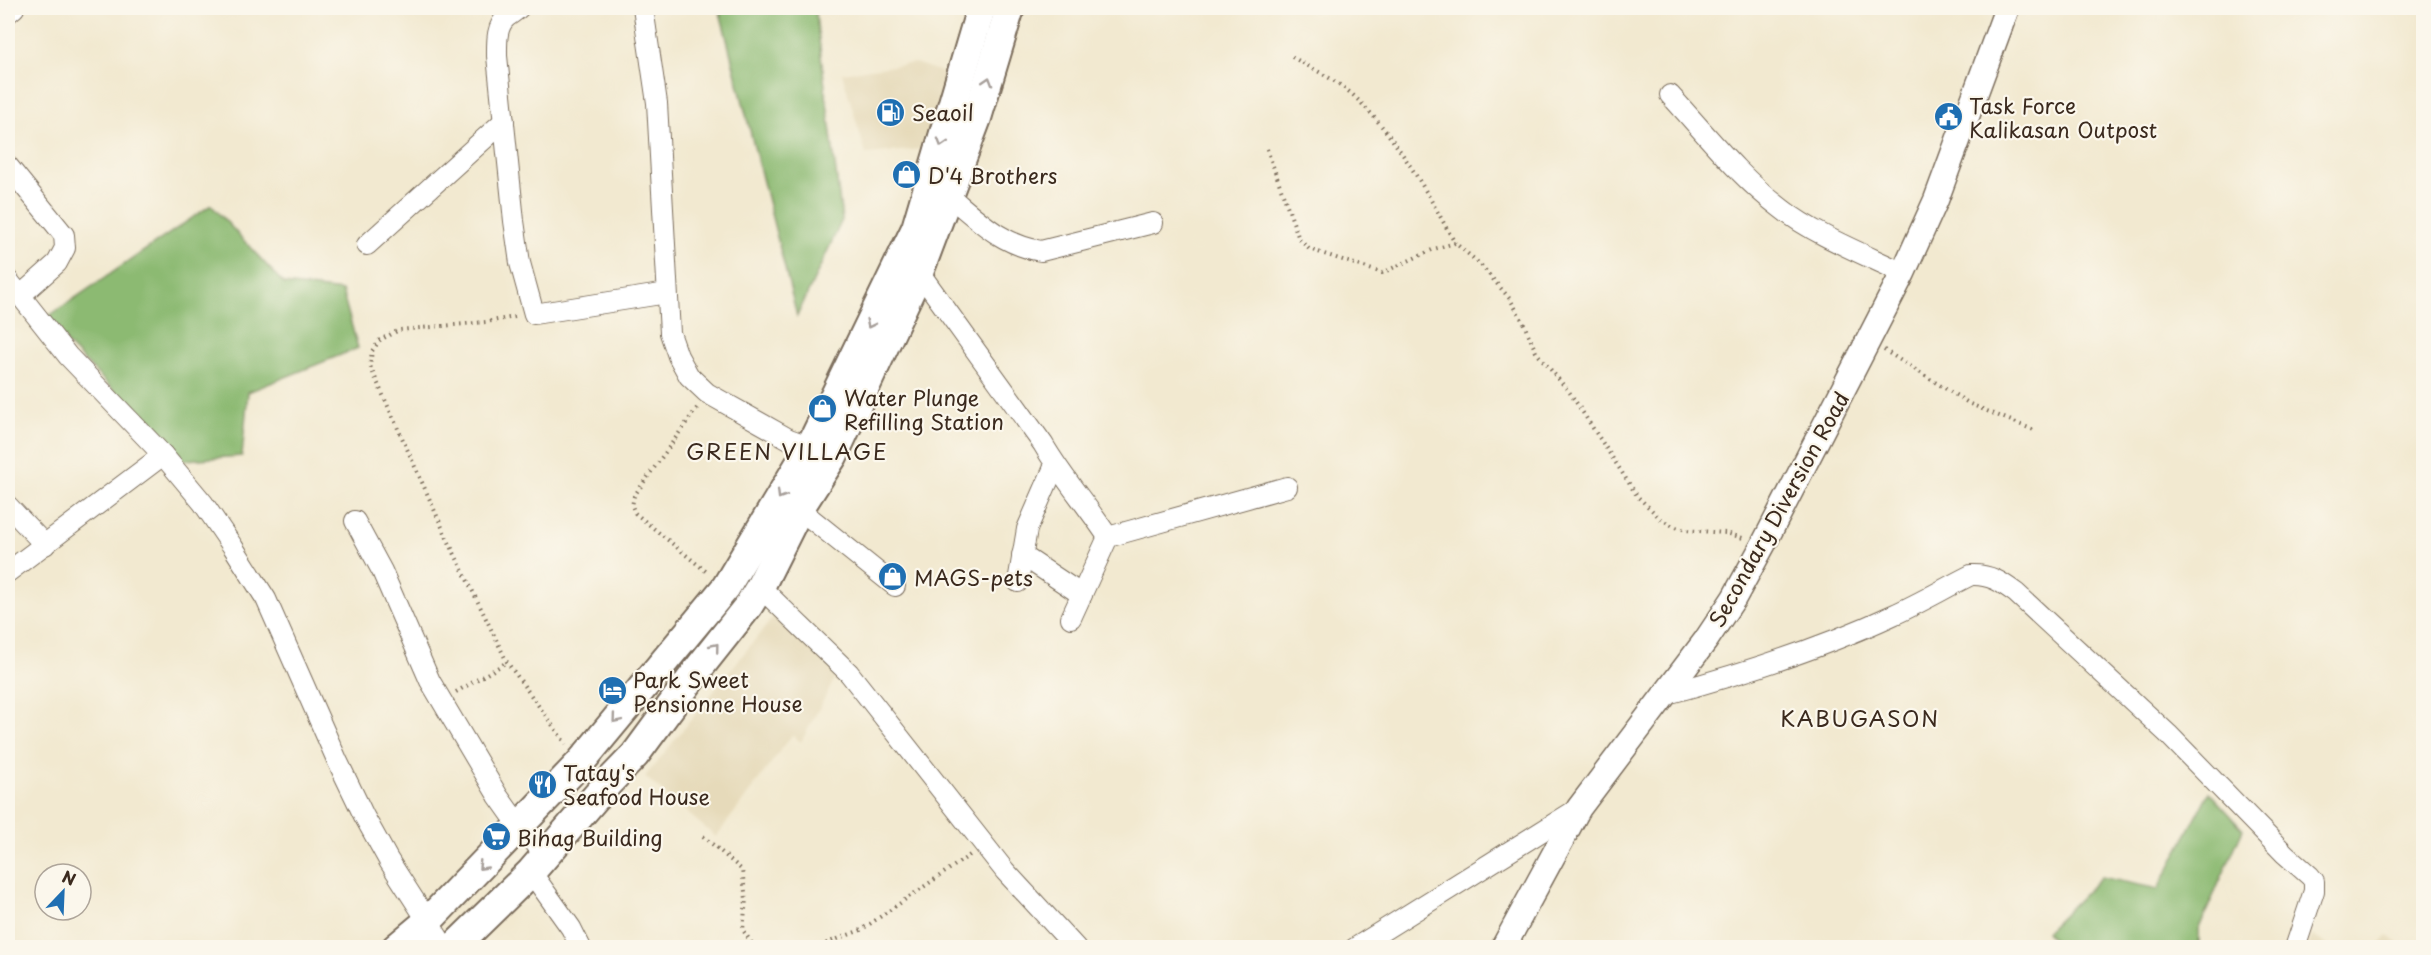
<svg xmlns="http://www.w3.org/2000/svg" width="2431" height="955" viewBox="0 0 2431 955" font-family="'Playpen Sans',sans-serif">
  <rect width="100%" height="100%" fill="#fbf7ec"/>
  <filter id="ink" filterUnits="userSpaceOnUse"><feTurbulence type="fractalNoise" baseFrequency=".0167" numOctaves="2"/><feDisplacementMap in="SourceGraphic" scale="12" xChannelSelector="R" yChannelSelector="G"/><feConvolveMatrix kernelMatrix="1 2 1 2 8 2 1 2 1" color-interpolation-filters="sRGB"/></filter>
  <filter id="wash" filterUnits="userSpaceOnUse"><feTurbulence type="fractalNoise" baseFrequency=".008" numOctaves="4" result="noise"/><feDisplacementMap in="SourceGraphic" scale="24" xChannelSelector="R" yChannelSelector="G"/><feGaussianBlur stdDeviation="1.35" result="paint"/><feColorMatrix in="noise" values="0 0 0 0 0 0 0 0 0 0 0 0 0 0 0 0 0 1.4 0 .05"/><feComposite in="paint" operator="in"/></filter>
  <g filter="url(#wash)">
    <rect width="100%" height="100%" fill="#f2e9d0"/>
    <!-- built -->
    <g fill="#e6daba">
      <polygon points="915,63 953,76 922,149 866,154 842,73"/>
      <polygon points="778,611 840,669 801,742 792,735 716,837 645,777"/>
      <polygon points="2312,935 2330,947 2308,947"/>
      <polygon points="2388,935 2402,947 2376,947"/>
    </g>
    <!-- forest -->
    <g fill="#8cba72" stroke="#647248" stroke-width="1.5">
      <polygon points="719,8 815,8 842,220 797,316"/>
      <polygon points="211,205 284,284 342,291 358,348 248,392 242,456 184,460 43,320"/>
      <polygon points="2209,792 2243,829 2199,928 2199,947 2061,947 2046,932 2101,877 2158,889"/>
    </g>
  </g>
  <g filter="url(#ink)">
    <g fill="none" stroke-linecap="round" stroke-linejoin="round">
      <defs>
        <g id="minor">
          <path d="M 519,8 C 516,11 512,13 507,17 C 496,26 497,42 497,56 L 514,221 L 520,263 L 534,314 L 667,293"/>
          <polyline points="643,8 657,103 670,333 678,356 689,376 707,393 789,439 820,450"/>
          <polyline points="8,13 14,8"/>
          <path d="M 1670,95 C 1706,134 1739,177 1782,209 C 1813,234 1866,255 1903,273"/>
          <polyline points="8,166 64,235 65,248 57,263 20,296"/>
          <path d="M 949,196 C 978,220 1002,245 1041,251 L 1153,223"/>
          <polyline points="367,245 504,121"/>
          <path d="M 919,272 L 1043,444 C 1062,477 1087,505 1108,537 L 1287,487"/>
          <polyline points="8,280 68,356 163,455 203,503 233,547 266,599 337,760 364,816 389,861 445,948"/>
          <polyline points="8,506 45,545"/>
          <polyline points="799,509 895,586"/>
          <polyline points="355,521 382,571 430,681 498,796 520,827 546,855"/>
          <polyline points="1022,555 1082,595"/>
          <polyline points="8,572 163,455"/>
          <polyline points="1018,582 1027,529 1055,465"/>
          <polyline points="760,587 849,673 1005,871 1076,948"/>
          <polyline points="1071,618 1108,537"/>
          <path d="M 1667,694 C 1745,673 1820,649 1893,615 C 1920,603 1945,588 1971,575 C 1990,574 2001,582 2016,593 L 2168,734 L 2285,854 L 2310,876 L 2314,881 L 2314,891 L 2295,948"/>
          <polyline points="531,872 571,928 581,948"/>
          <polyline points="1355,948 1579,808"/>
        </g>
        <polyline id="major" points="1503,948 1579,808 1706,640 1734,598 1763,545 1903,273 1936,200 2007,8"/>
        <g id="highway">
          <polyline points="396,948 427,922 580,763 726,587 811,445 916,228 981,8"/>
          <polyline points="453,948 531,872 608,783 635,755 699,668 749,605 760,587 799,509 833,456 919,272 977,118 1010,8"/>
        </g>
      </defs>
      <!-- minor casing -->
      <use href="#minor" stroke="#7b6d5c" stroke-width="22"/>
      <!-- major casing -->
      <use href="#major" stroke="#7b6d5c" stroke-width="27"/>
      <!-- highway casing -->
      <use href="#highway" stroke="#7b6d5c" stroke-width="32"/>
      <!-- path -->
      <g stroke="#7b6d5c" stroke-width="4" stroke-dasharray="1.5 4.5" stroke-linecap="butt">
        <path d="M 1292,57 C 1313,69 1335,79 1354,96 C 1398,138 1426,191 1455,243"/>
        <polyline points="1267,149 1299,239 1309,249 1382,273 1434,249 1455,243 1480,264 1510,299 1522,320 1536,352 1570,393 1638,497 1661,519 1673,526 1685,530 1726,533 1743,538"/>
        <polyline points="515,317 486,322 399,330 380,340 372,351 370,366 446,536 507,662 566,744"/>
        <polyline points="1884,350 1970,404 2036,431"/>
        <polyline points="697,408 634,496 632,506 635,513 708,573"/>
        <polyline points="456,692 507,662"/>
        <polyline points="703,836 742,870 746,899 743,930 755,948"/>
        <polyline points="822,948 827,943 861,930 970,855"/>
      </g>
      <!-- minor -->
      <use href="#minor" stroke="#fff" stroke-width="20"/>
      <!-- major -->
      <use href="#major" stroke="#fff" stroke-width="24"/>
      <!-- highway -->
      <use href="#highway" stroke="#fff" stroke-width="28"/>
    </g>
    <!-- one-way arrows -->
    <defs><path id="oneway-chevron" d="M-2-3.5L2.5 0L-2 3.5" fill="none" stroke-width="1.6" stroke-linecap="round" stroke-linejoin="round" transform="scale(1.5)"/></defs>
    <g stroke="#a79f9a">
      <use href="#oneway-chevron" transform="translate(988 81) rotate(-73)"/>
      <use href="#oneway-chevron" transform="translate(942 143) rotate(107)"/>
      <use href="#oneway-chevron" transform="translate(870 324) rotate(116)"/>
      <use href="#oneway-chevron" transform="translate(781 495) rotate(121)"/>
      <use href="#oneway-chevron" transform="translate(715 647) rotate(-51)"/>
      <use href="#oneway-chevron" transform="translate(616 719) rotate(130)"/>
      <use href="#oneway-chevron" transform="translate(482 866) rotate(134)"/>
    </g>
  </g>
  <!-- icons -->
  <defs>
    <symbol id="fuel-disc" viewBox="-11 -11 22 22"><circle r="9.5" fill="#1f6fb2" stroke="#fbf7ec"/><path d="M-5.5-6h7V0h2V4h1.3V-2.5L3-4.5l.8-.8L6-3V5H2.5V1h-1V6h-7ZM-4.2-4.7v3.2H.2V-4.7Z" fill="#fff"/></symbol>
    <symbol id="civic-disc" viewBox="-11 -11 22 22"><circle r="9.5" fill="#1f6fb2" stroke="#fbf7ec"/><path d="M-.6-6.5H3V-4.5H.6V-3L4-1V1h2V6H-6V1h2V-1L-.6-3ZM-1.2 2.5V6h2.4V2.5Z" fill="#fff"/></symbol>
    <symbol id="shop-disc" viewBox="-11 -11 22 22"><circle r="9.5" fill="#1f6fb2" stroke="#fbf7ec"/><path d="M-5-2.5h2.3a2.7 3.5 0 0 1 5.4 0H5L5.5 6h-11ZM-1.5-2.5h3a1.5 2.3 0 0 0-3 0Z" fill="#fff"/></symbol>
    <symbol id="hotel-disc" viewBox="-11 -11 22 22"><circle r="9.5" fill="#1f6fb2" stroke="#fbf7ec"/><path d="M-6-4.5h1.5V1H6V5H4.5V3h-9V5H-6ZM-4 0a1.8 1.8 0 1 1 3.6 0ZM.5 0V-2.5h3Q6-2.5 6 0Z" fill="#fff"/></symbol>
    <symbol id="restaurant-disc" viewBox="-11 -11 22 22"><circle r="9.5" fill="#1f6fb2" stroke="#fbf7ec"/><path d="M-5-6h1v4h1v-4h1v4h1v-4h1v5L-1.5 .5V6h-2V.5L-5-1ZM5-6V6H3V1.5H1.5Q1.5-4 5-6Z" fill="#fff"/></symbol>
    <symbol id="supermarket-disc" viewBox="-11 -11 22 22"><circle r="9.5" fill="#1f6fb2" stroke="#fbf7ec"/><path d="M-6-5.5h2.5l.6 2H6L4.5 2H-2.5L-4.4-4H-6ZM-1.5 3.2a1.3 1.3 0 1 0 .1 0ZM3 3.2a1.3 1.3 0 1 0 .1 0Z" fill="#fff"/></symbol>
  </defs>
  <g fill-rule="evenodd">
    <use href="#fuel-disc" x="874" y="96" width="33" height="33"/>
    <use href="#civic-disc" x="1932" y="100" width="33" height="33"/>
    <use href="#shop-disc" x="890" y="158" width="33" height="33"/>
    <use href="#shop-disc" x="806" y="392" width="33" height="33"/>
    <use href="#shop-disc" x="876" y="560" width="33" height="33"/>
    <use href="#hotel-disc" x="596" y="674" width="33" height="33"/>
    <use href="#restaurant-disc" x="526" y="768" width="33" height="33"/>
    <use href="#supermarket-disc" x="480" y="820" width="33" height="33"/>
  </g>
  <g text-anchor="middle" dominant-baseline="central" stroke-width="4.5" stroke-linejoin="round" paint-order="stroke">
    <!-- poi labels -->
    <g font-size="21" fill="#3b2a1e" stroke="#fbf7ec" text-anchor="start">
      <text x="1969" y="105">Task Force<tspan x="1969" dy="24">Kalikasan Outpost</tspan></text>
      <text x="912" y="112">Seaoil</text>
      <text x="928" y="175">D'4 Brothers</text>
      <text x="844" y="397">Water Plunge<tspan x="844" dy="24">Refilling Station</tspan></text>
      <text x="914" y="577">MAGS-pets</text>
      <text x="633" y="679">Park Sweet<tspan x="633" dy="24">Pensionne House</tspan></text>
      <text x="563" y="772">Tatay's<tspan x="563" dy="24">Seafood House</tspan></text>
      <text x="517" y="837">Bihag Building</text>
    </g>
    <!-- street labels -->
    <g font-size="21" fill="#3b2a1e" stroke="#fbf7ec">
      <text transform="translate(1778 509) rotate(-61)">Secondary Diversion Road</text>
    </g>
    <!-- neighbourhood labels -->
    <g font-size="22" letter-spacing="1.5" fill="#3b2a1e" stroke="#fbf7ec">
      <text x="787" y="450">GREEN VILLAGE</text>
      <text x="1860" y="717">KABUGASON</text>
    </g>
  </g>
  <!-- margin -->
  <rect width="2431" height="955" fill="none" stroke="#fbf7ec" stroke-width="30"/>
  <!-- north arrow -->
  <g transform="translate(63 892) rotate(23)"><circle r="28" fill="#fbf7ec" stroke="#aea59a" stroke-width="1.5"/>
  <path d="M0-4.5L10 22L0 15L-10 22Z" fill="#1f6fb2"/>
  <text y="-9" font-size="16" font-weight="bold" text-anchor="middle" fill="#3b2a1e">N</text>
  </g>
</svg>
